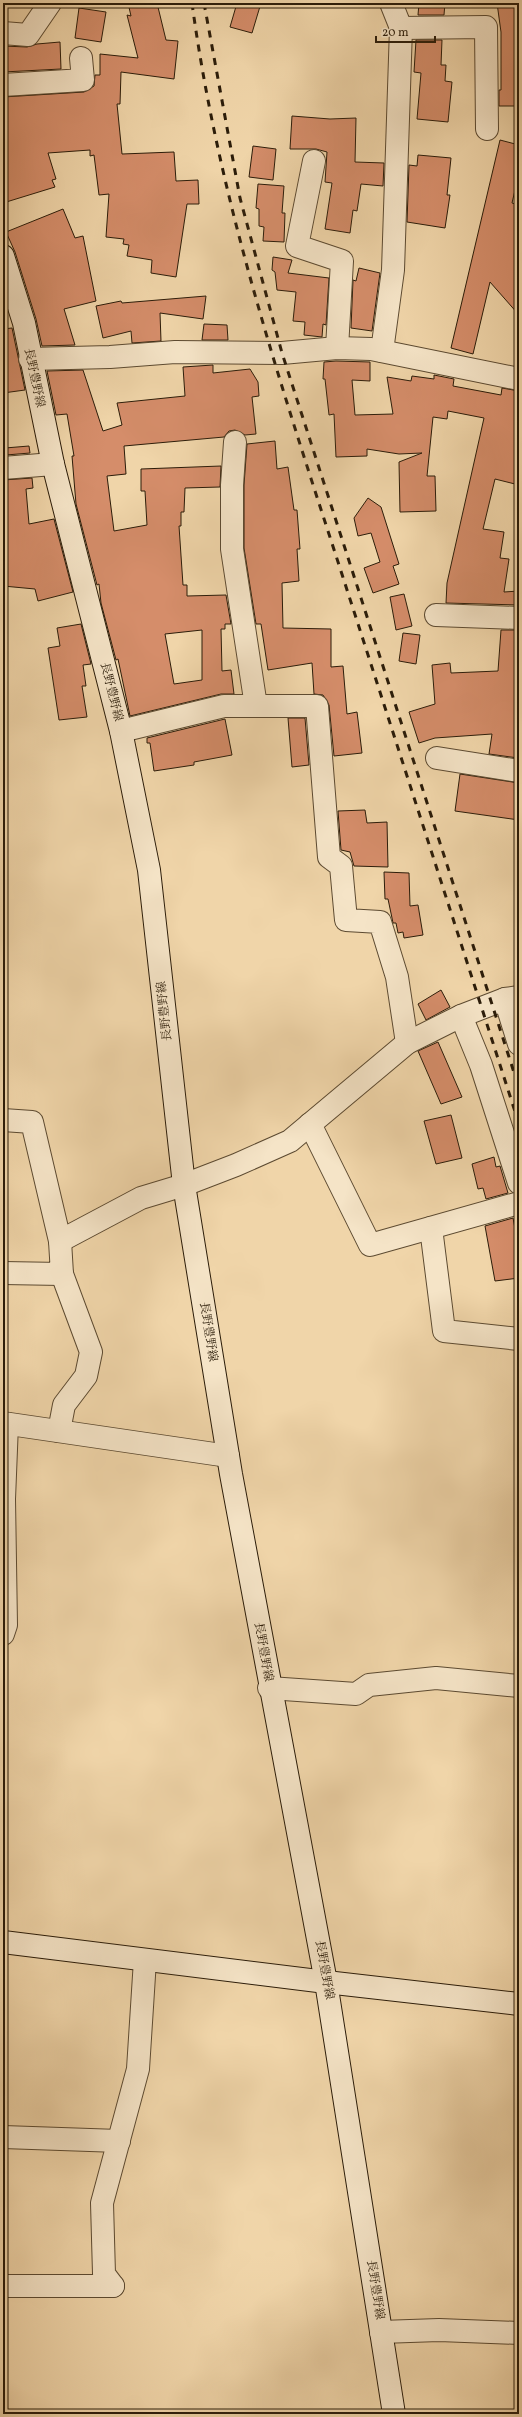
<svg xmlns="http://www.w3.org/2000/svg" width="522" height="2417" viewBox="0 0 522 2417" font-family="Vollkorn,'Noto Serif JP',serif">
  <rect width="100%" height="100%" fill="#f0d5a9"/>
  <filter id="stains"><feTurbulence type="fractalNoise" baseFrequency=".005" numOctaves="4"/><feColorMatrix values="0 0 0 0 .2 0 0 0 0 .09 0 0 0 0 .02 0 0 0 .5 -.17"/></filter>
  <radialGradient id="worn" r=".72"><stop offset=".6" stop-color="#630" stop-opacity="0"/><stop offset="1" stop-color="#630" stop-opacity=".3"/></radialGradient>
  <!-- building -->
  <g fill="#d58d6a" stroke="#2b1c09" fill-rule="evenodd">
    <polygon points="128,3 157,3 166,40 178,41 174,79 121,72 120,104 117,104 122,154 174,152 176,181 198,180 199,204 187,204 176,277 151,273 152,260 127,256 129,245 123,244 124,239 106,237 109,194 99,195 94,155 90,156 90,150 48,153 56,179 52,180 55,187 3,203 3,177 6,176 3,162 3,97 84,92 94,86 95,75 100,75 100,54 138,58 127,15 131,16"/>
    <polygon points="237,3 261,3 252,33 230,27"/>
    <polygon points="419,3 445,3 444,15 418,15"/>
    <polygon points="497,3 519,3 519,106 499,106 499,90 501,90 501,32"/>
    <polygon points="79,8 106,12 101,42 75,38"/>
    <polygon points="416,40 442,40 441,65 446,65 445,81 452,82 448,122 417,119 421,73 414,72"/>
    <polygon points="60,42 61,69 3,72 3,46 27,47 37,44"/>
    <polygon points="292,116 330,119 356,118 355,162 384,163 383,186 361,184 357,211 353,210 350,233 325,229 332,183 325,182 327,152 316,149 290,149"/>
    <polygon points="500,140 519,145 519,173 512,203 519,205 519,315 490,282 473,354 451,348"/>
    <polygon points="253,146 276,149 273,180 249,177"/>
    <polygon points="418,155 451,158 447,195 450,195 445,228 407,222 409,165 417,166"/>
    <polygon points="258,184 284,186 282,213 285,213 284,242 263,241 264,227 259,226 259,209 256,208"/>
    <polygon points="63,209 75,238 83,236 96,301 64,309 75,345 42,346 36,319 15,252 6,232"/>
    <polygon points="273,257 292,260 288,273 329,278 326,325 323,324 322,337 304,335 305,322 293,321 296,292 277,290 275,272 272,270"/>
    <polygon points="359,268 380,273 372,331 351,328 353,280 356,281"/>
    <polygon points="206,296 203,319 160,313 161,341 132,343 131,331 103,338 96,306 121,301 122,303"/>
    <polygon points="204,324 227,325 228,340 202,340"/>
    <polygon points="12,328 25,390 3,393 3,329"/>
    <polygon points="336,361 370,362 370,381 352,380 355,415 393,414 387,377 411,381 412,376 434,379 434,375 454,379 453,386 501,395 502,388 519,391 519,485 495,479 483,529 504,532 500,558 509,559 504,592 519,591 519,605 446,603 447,583 484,418 448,411 447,419 433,417 427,476 435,476 436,511 400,512 399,462 422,453 399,454 367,449 367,456 336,457 334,414 329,415 325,379 323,379 324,362"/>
    <path d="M 213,365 L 213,373 L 250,369 L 258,382 L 259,396 L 252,397 L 256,434 L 245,435 L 235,430 L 229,431 L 224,437 L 124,446 L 126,474 L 107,476 L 114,531 L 147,525 L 145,491 L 141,491 L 141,469 L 221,466 L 220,487 L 185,488 L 184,512 L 181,512 L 181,526 L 179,526 L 183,585 L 187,585 L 187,596 L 226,595 L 231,624 L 225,624 L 225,629 L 221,629 L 222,671 L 231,670 L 234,694 L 221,694 L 130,716 L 118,659 L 116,660 L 101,603 L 99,584 L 97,585 L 76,504 L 72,456 L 74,456 L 67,414 L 56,415 L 47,371 L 83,370 L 103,431 L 122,425 L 117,403 L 185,396 L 183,367 ZM 202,630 L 202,680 L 174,684 L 165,634 Z"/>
    <polygon points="275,441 277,469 288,467 294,510 297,510 300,549 297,549 299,581 282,583 283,628 331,629 331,667 343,666 347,714 357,712 362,753 334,756 329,705 323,695 314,694 312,663 268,670 261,624 256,624 244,548 244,485 247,444"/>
    <polygon points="29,446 30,453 6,455 5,448"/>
    <polygon points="32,478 33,488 26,489 29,524 54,519 73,592 38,601 35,589 3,586 3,480"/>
    <polygon points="368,498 381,507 399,564 393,566 399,584 373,593 364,568 380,562 371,533 358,536 354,518"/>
    <polygon points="404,594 412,626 396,630 390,597"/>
    <polygon points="81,624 91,664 83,665 86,686 82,686 87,717 59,720 48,648 60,646 57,628"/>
    <polygon points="501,630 519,630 518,758 489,754 492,734 435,738 419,743 409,712 435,704 432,665 450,663 451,673 498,671"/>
    <polygon points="403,633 420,635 416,664 399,661"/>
    <polygon points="288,718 305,718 309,765 292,767"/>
    <polygon points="225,719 232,755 194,762 194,765 154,771 150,743 147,743 147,738"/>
    <polygon points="460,774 519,783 519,820 455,811"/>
    <polygon points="365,810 367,823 387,822 388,867 354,866 350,852 341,850 338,811"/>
    <polygon points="384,872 409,873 410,906 418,905 423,935 404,938 403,932 398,933 396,923 393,923 392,918 388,899 385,899"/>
    <polygon points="441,990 450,1007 426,1020 418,1004"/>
    <polygon points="438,1042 462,1097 441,1104 418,1051"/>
    <polygon points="451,1115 462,1158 436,1164 424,1121"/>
    <polygon points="494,1157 496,1167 500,1166 508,1193 486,1199 483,1188 478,1189 472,1164"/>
    <polygon points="513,1218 519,1250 519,1278 495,1281 485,1226"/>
  </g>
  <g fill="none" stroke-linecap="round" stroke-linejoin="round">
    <defs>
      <g id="street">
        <polyline points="391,3 401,28 486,27 487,129"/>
        <polyline points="3,33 28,35 50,3"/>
        <polyline points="3,85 83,80 81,58"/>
        <polyline points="314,161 297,246 342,261 337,348"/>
        <polyline points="382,351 393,270 401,28"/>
        <polyline points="30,359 110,357 175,352 282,353 337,348 371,349 519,379"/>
        <polyline points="235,442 232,485 232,549 256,706"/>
        <polyline points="3,468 53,464"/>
        <polyline points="436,615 519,618"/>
        <polyline points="121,731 224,706 317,706 329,857 341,866 346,920 380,922 397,977 407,1043"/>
        <polyline points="437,758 519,771"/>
        <polyline points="505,999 519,1044"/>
        <polyline points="461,1016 481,1065 519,1183"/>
        <polyline points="3,1120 32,1122 60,1241 141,1198 184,1185 236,1165 290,1141 407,1043 461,1016 505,999 519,997"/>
        <polyline points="310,1124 370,1245 519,1203"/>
        <polyline points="431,1228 444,1331 519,1339"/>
        <polyline points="3,1273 62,1274 60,1241"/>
        <polyline points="3,1423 228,1456"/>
        <polyline points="59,1431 64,1405 86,1376 91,1352 62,1274"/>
        <polyline points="3,1634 6,1625 4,1499 7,1424"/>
        <polyline points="269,1688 356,1694 369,1685 436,1678 519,1686"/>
        <polyline points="3,2137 119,2141"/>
        <polyline points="5,2286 113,2286"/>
        <polyline points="113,2286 104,2274 102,2203 138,2069 145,1960"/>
        <polyline points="381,2332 439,2330 519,2333"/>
      </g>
      <g id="secondary">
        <polyline points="3,256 24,323 53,464 121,731 149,870 184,1185 231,1474 326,1982 394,2414"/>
        <polyline points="3,1942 326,1982 519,2004"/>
      </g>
    </defs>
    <!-- street casing -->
    <use href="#street" stroke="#5c4a31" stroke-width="24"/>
    <!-- secondary casing -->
    <use href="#secondary" stroke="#2b1c09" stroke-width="24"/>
    <!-- street -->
    <use href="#street" stroke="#f5e4c7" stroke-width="22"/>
    <!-- secondary -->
    <use href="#secondary" stroke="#f5e4c7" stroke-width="22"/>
    <!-- rail -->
    <g stroke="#2b1c09" stroke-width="3" stroke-dasharray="7 7" stroke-linecap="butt">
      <path d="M 192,3 C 218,196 279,380 339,565 C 399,751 459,937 519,1124"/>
      <polyline points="204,3 240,198 282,353 519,1088"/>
    </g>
  </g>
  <g text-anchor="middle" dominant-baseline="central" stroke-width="3" stroke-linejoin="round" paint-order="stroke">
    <!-- street labels -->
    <g font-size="12" fill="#2b1c09" stroke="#f5e4c7">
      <text transform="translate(34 378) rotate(78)">長野豊野線</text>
      <text transform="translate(111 692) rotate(76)">長野豊野線</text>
      <text transform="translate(165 1011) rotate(-96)">長野豊野線</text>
      <text transform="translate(208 1332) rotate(81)">長野豊野線</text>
      <text transform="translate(263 1652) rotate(80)">長野豊野線</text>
      <text transform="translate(324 1970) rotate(80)">長野豊野線</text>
      <text transform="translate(375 2290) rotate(81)">長野豊野線</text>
    </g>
  </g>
  <!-- margin -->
  <rect width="522" height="2417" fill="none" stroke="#f0d5a9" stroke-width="16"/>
  <rect x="4" y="4" width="514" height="2409" fill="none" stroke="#2b1c09" stroke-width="2"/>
  <rect x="8" y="8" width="506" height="2401" fill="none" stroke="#2b1c09"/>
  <!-- scale -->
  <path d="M376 36v6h59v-6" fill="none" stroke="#2b1c09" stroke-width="2"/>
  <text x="382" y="36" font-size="12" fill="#2b1c09" stroke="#f5e4c7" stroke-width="3" paint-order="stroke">20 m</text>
  <rect width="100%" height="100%" filter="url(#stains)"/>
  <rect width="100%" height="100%" fill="url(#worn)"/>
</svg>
